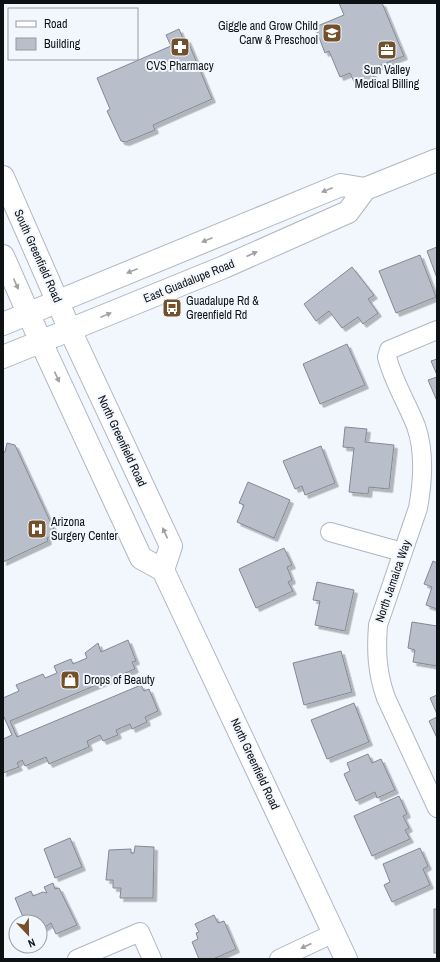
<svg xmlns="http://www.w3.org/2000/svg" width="440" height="962" viewBox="0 0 440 962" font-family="'Archivo Narrow',sans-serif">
  <defs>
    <filter id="shadow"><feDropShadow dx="3.5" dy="3.5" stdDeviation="0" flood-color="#0004"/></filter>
  </defs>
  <rect width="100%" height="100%" fill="#f2f7fe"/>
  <!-- building -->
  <g fill="#b8bfca" stroke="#828994" filter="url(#shadow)">
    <polygon points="339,3 382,3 404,56 371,69 375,79 356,86 350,73 340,77 329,51 325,53 315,27 344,15"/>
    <polygon points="179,29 184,41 171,46 166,35"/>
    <polygon points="187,39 212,99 153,125 155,130 126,142 121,141 107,111 110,109 97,78"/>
    <polygon points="437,247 437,278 427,251"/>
    <polygon points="420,255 436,297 396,313 379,271"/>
    <polygon points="352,267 374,295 368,299 378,313 363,324 358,317 342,328 329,311 316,321 304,304"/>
    <polygon points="347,344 365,385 320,404 303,364"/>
    <polygon points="437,359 437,375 431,361"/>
    <polygon points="437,377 437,401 428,380"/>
    <polygon points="345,427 367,429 365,442 394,445 389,489 369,487 368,494 349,492 354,448 343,447"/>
    <polygon points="7,443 15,445 56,534 47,538 48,541 3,562 3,452 5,452"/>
    <polygon points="321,446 335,483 305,495 302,486 295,489 283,461"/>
    <polygon points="248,482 290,500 274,538 237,522 244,505 239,503"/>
    <polygon points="284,548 292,565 287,567 292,580 288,582 293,591 256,608 239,569"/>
    <polygon points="433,561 437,563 437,609 426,605 432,587 424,584"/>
    <polygon points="317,582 354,590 345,631 315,625 320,601 313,600"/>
    <polygon points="412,622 437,626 437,666 413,662 415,650 408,648"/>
    <polygon points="128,640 136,661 132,662 135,669 10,721 17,737 141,685 144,691 149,689 158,711 145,717 147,722 132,729 130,724 116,730 118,735 103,741 100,735 87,741 89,747 49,764 46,757 25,766 22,760 17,763 19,767 3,773 3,739 12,735 3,715 3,698 19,691 16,685 43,674 45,678 57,673 54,666 71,659 73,664 87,658 85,653 98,643 101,652"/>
    <polygon points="341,651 352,692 304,705 293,663"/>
    <polygon points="437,695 437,714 430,698"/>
    <polygon points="354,703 369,742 327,759 311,720"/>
    <polygon points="437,717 437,738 429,721"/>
    <polygon points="368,754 372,763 381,759 395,790 377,798 375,792 356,801 344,774 350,771 347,763"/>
    <polygon points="399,796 407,814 403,816 409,828 405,830 410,839 372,856 354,816"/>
    <polygon points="70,838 82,867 55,878 44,849"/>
    <polygon points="135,846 154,847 153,898 120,898 121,888 113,888 113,880 106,880 109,850 131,849 131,853 134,853"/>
    <polygon points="420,848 428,866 423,869 430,885 392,902 384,885 390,882 383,864"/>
    <polygon points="53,883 55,889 59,888 77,925 56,934 51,923 40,930 40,922 25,922 15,898 31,891 33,896 43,892 47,893 44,887"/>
    <rect x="434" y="909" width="3" height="44"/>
    <polygon points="214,915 218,923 224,921 236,949 213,959 199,959 192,942 198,939 196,933 199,932 195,924"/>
  </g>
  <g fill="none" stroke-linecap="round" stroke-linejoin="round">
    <defs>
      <g id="street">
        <path d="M 437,330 L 389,350 L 387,357 C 393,381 407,403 416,426 C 425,452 423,481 418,508 L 378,625 C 376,651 377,673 386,698 L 437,808"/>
        <polyline points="330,532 402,552"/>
        <polyline points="77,959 140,932 152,959"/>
        <polyline points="279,959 334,933"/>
      </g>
      <g id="secondary">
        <polyline points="3,177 70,330 171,546 163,570"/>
        <polyline points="3,256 41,342 141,558 163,570 346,959"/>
        <polyline points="3,324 341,185 365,189"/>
        <polyline points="3,357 224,267 348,212 365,189 437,160"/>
      </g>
    </defs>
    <!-- street casing -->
    <use href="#street" stroke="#aeb6c1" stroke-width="20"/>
    <!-- secondary casing -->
    <use href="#secondary" stroke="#aeb6c1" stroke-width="24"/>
    <!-- street -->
    <use href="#street" stroke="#fff" stroke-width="18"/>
    <!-- secondary -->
    <use href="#secondary" stroke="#fff" stroke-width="22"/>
  </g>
  <!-- one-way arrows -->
  <defs><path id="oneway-solid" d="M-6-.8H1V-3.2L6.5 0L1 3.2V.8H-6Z"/></defs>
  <g fill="#9fa0a1">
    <use href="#oneway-solid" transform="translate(327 190) rotate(158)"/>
    <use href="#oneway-solid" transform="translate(207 240) rotate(158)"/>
    <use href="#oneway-solid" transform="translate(252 254) rotate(-24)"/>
    <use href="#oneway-solid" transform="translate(132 271) rotate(158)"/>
    <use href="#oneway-solid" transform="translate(16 284) rotate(66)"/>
    <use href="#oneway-solid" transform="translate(106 315) rotate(-22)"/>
    <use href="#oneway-solid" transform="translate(57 377) rotate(65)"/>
    <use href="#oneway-solid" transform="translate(165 533) rotate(-115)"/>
    <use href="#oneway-solid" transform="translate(306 946) rotate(155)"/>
  </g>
  <!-- icons -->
  <defs>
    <symbol id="school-square" viewBox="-11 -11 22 22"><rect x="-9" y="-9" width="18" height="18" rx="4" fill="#735029" stroke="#f2f7fe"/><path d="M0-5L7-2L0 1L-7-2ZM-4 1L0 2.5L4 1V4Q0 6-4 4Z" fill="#fff"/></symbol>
    <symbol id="pharmacy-square" viewBox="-11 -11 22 22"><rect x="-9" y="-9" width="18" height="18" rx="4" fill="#735029" stroke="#f2f7fe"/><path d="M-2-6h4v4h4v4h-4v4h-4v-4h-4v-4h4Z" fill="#fff"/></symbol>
    <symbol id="office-square" viewBox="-11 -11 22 22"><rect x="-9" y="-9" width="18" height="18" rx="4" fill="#735029" stroke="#f2f7fe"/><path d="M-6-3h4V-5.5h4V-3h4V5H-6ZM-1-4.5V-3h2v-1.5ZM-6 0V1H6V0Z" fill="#fff"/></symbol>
    <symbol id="bus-square" viewBox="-11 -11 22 22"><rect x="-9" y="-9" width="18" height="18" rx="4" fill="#735029" stroke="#f2f7fe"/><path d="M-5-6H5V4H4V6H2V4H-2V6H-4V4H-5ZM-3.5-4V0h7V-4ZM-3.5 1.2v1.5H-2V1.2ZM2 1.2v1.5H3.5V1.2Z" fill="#fff"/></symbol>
    <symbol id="hospital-square" viewBox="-11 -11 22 22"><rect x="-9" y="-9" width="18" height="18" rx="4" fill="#735029" stroke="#f2f7fe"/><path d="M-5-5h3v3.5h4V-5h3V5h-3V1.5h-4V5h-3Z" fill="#fff"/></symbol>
    <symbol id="shop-square" viewBox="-11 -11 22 22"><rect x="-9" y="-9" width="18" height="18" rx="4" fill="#735029" stroke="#f2f7fe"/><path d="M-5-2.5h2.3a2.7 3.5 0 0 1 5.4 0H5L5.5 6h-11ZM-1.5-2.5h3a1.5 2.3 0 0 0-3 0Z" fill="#fff"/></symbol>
  </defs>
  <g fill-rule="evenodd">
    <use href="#school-square" x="321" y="22" width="22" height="22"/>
    <use href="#pharmacy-square" x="169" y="36" width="22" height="22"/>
    <use href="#office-square" x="376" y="39" width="22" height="22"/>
    <use href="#bus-square" x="161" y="297" width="22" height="22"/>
    <use href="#hospital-square" x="26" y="518" width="22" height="22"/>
    <use href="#shop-square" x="59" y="669" width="22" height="22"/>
  </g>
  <g text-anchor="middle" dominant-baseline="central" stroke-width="4" stroke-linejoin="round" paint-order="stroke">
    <!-- poi labels -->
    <g font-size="12" fill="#0e1114" stroke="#f2f7fe" text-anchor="start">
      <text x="318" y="26" text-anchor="end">Giggle and Grow Child<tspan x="318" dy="14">Carw &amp; Preschool</tspan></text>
      <text x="180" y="66" text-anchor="middle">CVS Pharmacy</text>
      <text x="387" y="70" text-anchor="middle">Sun Valley<tspan x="387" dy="14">Medical Billing</tspan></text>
      <text x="186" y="301">Guadalupe Rd &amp;<tspan x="186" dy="14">Greenfield Rd</tspan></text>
      <text x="51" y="522">Arizona<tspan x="51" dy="14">Surgery Center</tspan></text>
      <text x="84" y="680">Drops of Beauty</text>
    </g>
    <!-- street labels -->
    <g font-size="12" fill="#0e1114" stroke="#f2f7fe">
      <text transform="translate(38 256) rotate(66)">South Greenfield Road</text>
      <text transform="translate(189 281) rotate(-22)">East Guadalupe Road</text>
      <text transform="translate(122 441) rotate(65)">North Greenfield Road</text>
      <text transform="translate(393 581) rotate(-71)">North Jamaica Way</text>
      <text transform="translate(255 764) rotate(65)">North Greenfield Road</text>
    </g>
  </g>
  <!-- border -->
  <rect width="440" height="962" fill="none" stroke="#0e1114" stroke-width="8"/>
  <!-- legend -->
  <rect x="8" y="8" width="130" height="52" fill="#f2f7fe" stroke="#979ba0"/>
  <rect x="16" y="21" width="20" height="6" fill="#ffffff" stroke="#979ba0"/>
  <text x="44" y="28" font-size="12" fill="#0e1114">Road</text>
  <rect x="16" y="38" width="20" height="12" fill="#b8bfca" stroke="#979ba0"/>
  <text x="44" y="48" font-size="12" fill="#0e1114">Building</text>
  <!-- north arrow -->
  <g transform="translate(28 934) rotate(158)"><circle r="19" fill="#f2f7fe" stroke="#979ba0"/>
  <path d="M0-3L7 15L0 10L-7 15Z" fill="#735029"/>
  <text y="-6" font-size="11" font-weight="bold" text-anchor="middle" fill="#0e1114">N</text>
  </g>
</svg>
